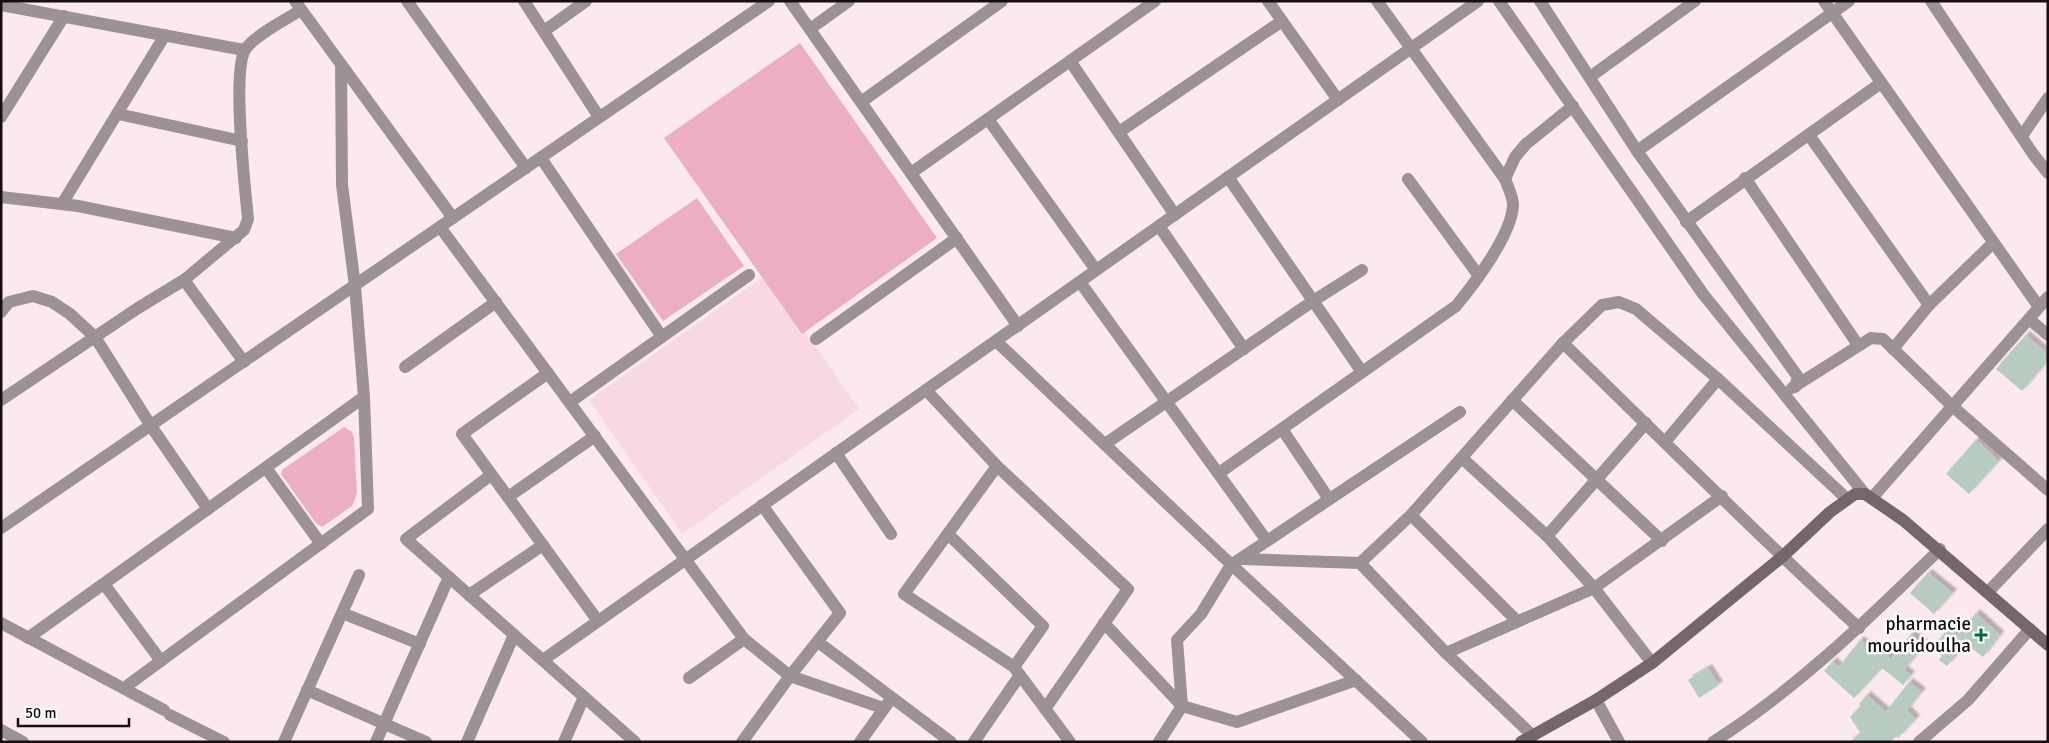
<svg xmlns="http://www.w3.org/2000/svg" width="2049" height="743" viewBox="0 0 2049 743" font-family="Signika,sans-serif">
  <defs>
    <filter id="shadow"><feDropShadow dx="4" dy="-4" stdDeviation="1" flood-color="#0004"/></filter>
  </defs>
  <rect width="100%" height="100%" fill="#fce9ef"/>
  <!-- built -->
  <polygon fill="#f8d9e2" points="766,275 859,409 682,534 589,400"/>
  <!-- green -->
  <g fill="#ecaec4">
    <polygon points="800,43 937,238 802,334 664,138"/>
    <polygon points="697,198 744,266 663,321 616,254"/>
    <polygon points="344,427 352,432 354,438 357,493 354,502 352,506 322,527 316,523 281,474 282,470"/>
  </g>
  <!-- building -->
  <g fill="#b7cbbf" filter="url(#shadow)">
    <polygon points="2026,335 2048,354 2048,361 2022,391 1996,369"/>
    <polygon points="1976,440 1999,461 1969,494 1946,474"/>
    <polygon points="1928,573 1953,593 1934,614 1910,593"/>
    <polygon points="1976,613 2000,635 1983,657 1966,644 1947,666 1939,660 1942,656 1932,648 1949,628 1958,635"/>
    <polygon points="1911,634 1925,645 1904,670 1911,675 1903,685 1882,668 1854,698 1824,671 1833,661 1839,667 1860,640 1874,652 1877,648 1891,659"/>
    <polygon points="1708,668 1719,685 1699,698 1688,680"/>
    <polygon points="1909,682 1922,692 1907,710 1916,719 1898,738 1896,736 1890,742 1849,742 1861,734 1850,717 1861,706 1859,704 1867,695 1886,712"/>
  </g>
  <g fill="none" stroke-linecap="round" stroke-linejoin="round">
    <!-- street -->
    <g stroke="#9c9295" stroke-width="12">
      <polyline points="295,1 453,218"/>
      <polyline points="407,1 526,168"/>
      <polyline points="524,1 599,117"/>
      <polyline points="790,1 1018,326"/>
      <polyline points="1268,1 1338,100"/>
      <polyline points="1499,1 1703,294 1865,494"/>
      <polyline points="1540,1 1637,151 1798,377 1795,387"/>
      <polyline points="1824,1 2039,307"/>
      <polyline points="1931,1 2033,154 2048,173"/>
      <polyline points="1,5 244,50"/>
      <polyline points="810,29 849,1"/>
      <polyline points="544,31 586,1"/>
      <polyline points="1070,61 1175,215"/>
      <polyline points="1590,77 1695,1"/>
      <polyline points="861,102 1002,1"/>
      <polyline points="118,114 242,141"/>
      <polyline points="1,117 64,16"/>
      <polyline points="988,119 1096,270"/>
      <polyline points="1119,132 1282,21"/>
      <polyline points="1809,135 1929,305"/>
      <polyline points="2022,136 2048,98"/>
      <polyline points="1637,151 1849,1"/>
      <polyline points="541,158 662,337"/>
      <polyline points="911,173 1155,1"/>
      <polyline points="1228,177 1362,372"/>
      <polyline points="1745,178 1858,345"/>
      <polyline points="1408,179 1479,276"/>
      <polyline points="1505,179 1515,157 1526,144 1573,106"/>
      <polyline points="1,197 78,206 236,238"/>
      <polyline points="62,204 165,35"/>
      <polyline points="1686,222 1881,83"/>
      <polyline points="1159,226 1244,349"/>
      <polyline points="440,227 744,639 790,676 883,708"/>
      <polyline points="184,280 244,362"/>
      <polyline points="1080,282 1267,541"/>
      <polyline points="1,312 9,302 33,296 52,302 70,314 95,337 151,426 208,509"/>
      <polyline points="2029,319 2048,335"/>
      <polyline points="816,339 957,238"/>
      <polyline points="996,341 1219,553 1422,742"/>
      <path d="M 1563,343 C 1661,438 1758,536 1859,628"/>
      <polyline points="1893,349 1929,305 1993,243"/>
      <polyline points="405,367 496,302"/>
      <polyline points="548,373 462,434 598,621"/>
      <polyline points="1792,388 1871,338 1883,339 1951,405 2048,490"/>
      <polyline points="926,390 997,466 1128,589 1045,709"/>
      <path d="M 1,400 L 138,308 L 184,280 L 244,230 L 248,219 C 245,188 232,72 245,50 C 253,36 287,19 301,10"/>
      <polyline points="1512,400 1662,541"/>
      <polyline points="570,402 749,275"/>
      <polyline points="1282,429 1329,499"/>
      <polyline points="1665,442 1718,379"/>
      <polyline points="1105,444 1313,301 1362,270"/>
      <polyline points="836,453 891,534"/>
      <polyline points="1462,458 1547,536 1594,588 1652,663"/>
      <polyline points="997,466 904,594 1014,667 1070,742"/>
      <polyline points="266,468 321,544"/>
      <path d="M 1219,473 L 1456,306 C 1475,283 1512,234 1513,205 C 1513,197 1508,187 1505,179 L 1377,1"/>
      <polyline points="491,475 406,539 635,742"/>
      <polyline points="508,497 595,436"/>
      <polyline points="1872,498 2048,297"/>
      <polyline points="1411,515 1517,621"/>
      <polyline points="1,528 769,1"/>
      <polyline points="948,534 1043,626 1014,667"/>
      <polyline points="1547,536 1646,423"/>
      <polyline points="1241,559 1360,563 1446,653 1533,736"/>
      <polyline points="1360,563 1411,515 1563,343 1602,305 1619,302 1636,309 1718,379 1847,499"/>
      <polyline points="104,584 161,661"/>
      <polyline points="1988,592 2048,529"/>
      <polyline points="469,595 543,545"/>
      <polyline points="342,613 420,644"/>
      <polyline points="1,623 164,710"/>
      <polyline points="1104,623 1182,706 1237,722 1356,680"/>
      <polyline points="28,638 364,397"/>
      <polyline points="818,642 951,742"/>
      <polyline points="1446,653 1594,588 1722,496"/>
      <polyline points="543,660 1478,1"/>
      <polyline points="689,678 744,639"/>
      <polyline points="124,688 368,509 364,397 355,286 342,185 341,65"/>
      <polyline points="307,690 426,742"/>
      <polyline points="1596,700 1619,742"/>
      <polyline points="170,715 224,742"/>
      <polyline points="1,730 23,742"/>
      <polyline points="284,742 359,575"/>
      <polyline points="376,742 449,577"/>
      <polyline points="467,742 514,635"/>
      <polyline points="564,742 584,697"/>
      <polyline points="742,742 790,676 840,613 762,505"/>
      <polyline points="860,742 888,703"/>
      <polyline points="974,742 1020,675"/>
      <polyline points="1159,742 1182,706 1177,640 1201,614 1231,565 1460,412"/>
      <path d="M 1713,742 C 1797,689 1869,618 1940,549"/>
      <polyline points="1919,742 1968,700 2030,629"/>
    </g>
    <!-- secondary -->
    <polyline stroke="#74676b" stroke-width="12" points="1521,742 1596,700 1652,663 1782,557 1830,512 1855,494 1865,494 1903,520 2048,645"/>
  </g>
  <!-- markers -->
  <path fill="#006d45" stroke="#fcfcfc" stroke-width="2" d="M1978.5 627.5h5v5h5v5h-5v5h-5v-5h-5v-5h5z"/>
  <g text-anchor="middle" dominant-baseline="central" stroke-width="5" stroke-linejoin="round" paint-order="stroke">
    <!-- poi labels -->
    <g font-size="19" fill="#160e11" stroke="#fcfcfc" text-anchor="end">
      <text x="1971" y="624">pharmacie<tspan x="1971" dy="22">mouridoulha</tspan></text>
    </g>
  </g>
  <!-- border -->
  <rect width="2049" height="743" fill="none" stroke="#160e11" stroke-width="5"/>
  <!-- scale -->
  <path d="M18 718v8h111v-8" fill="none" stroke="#160e11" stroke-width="2.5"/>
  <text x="25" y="718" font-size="15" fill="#160e11" stroke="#fcfcfc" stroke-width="4" paint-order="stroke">50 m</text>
</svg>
